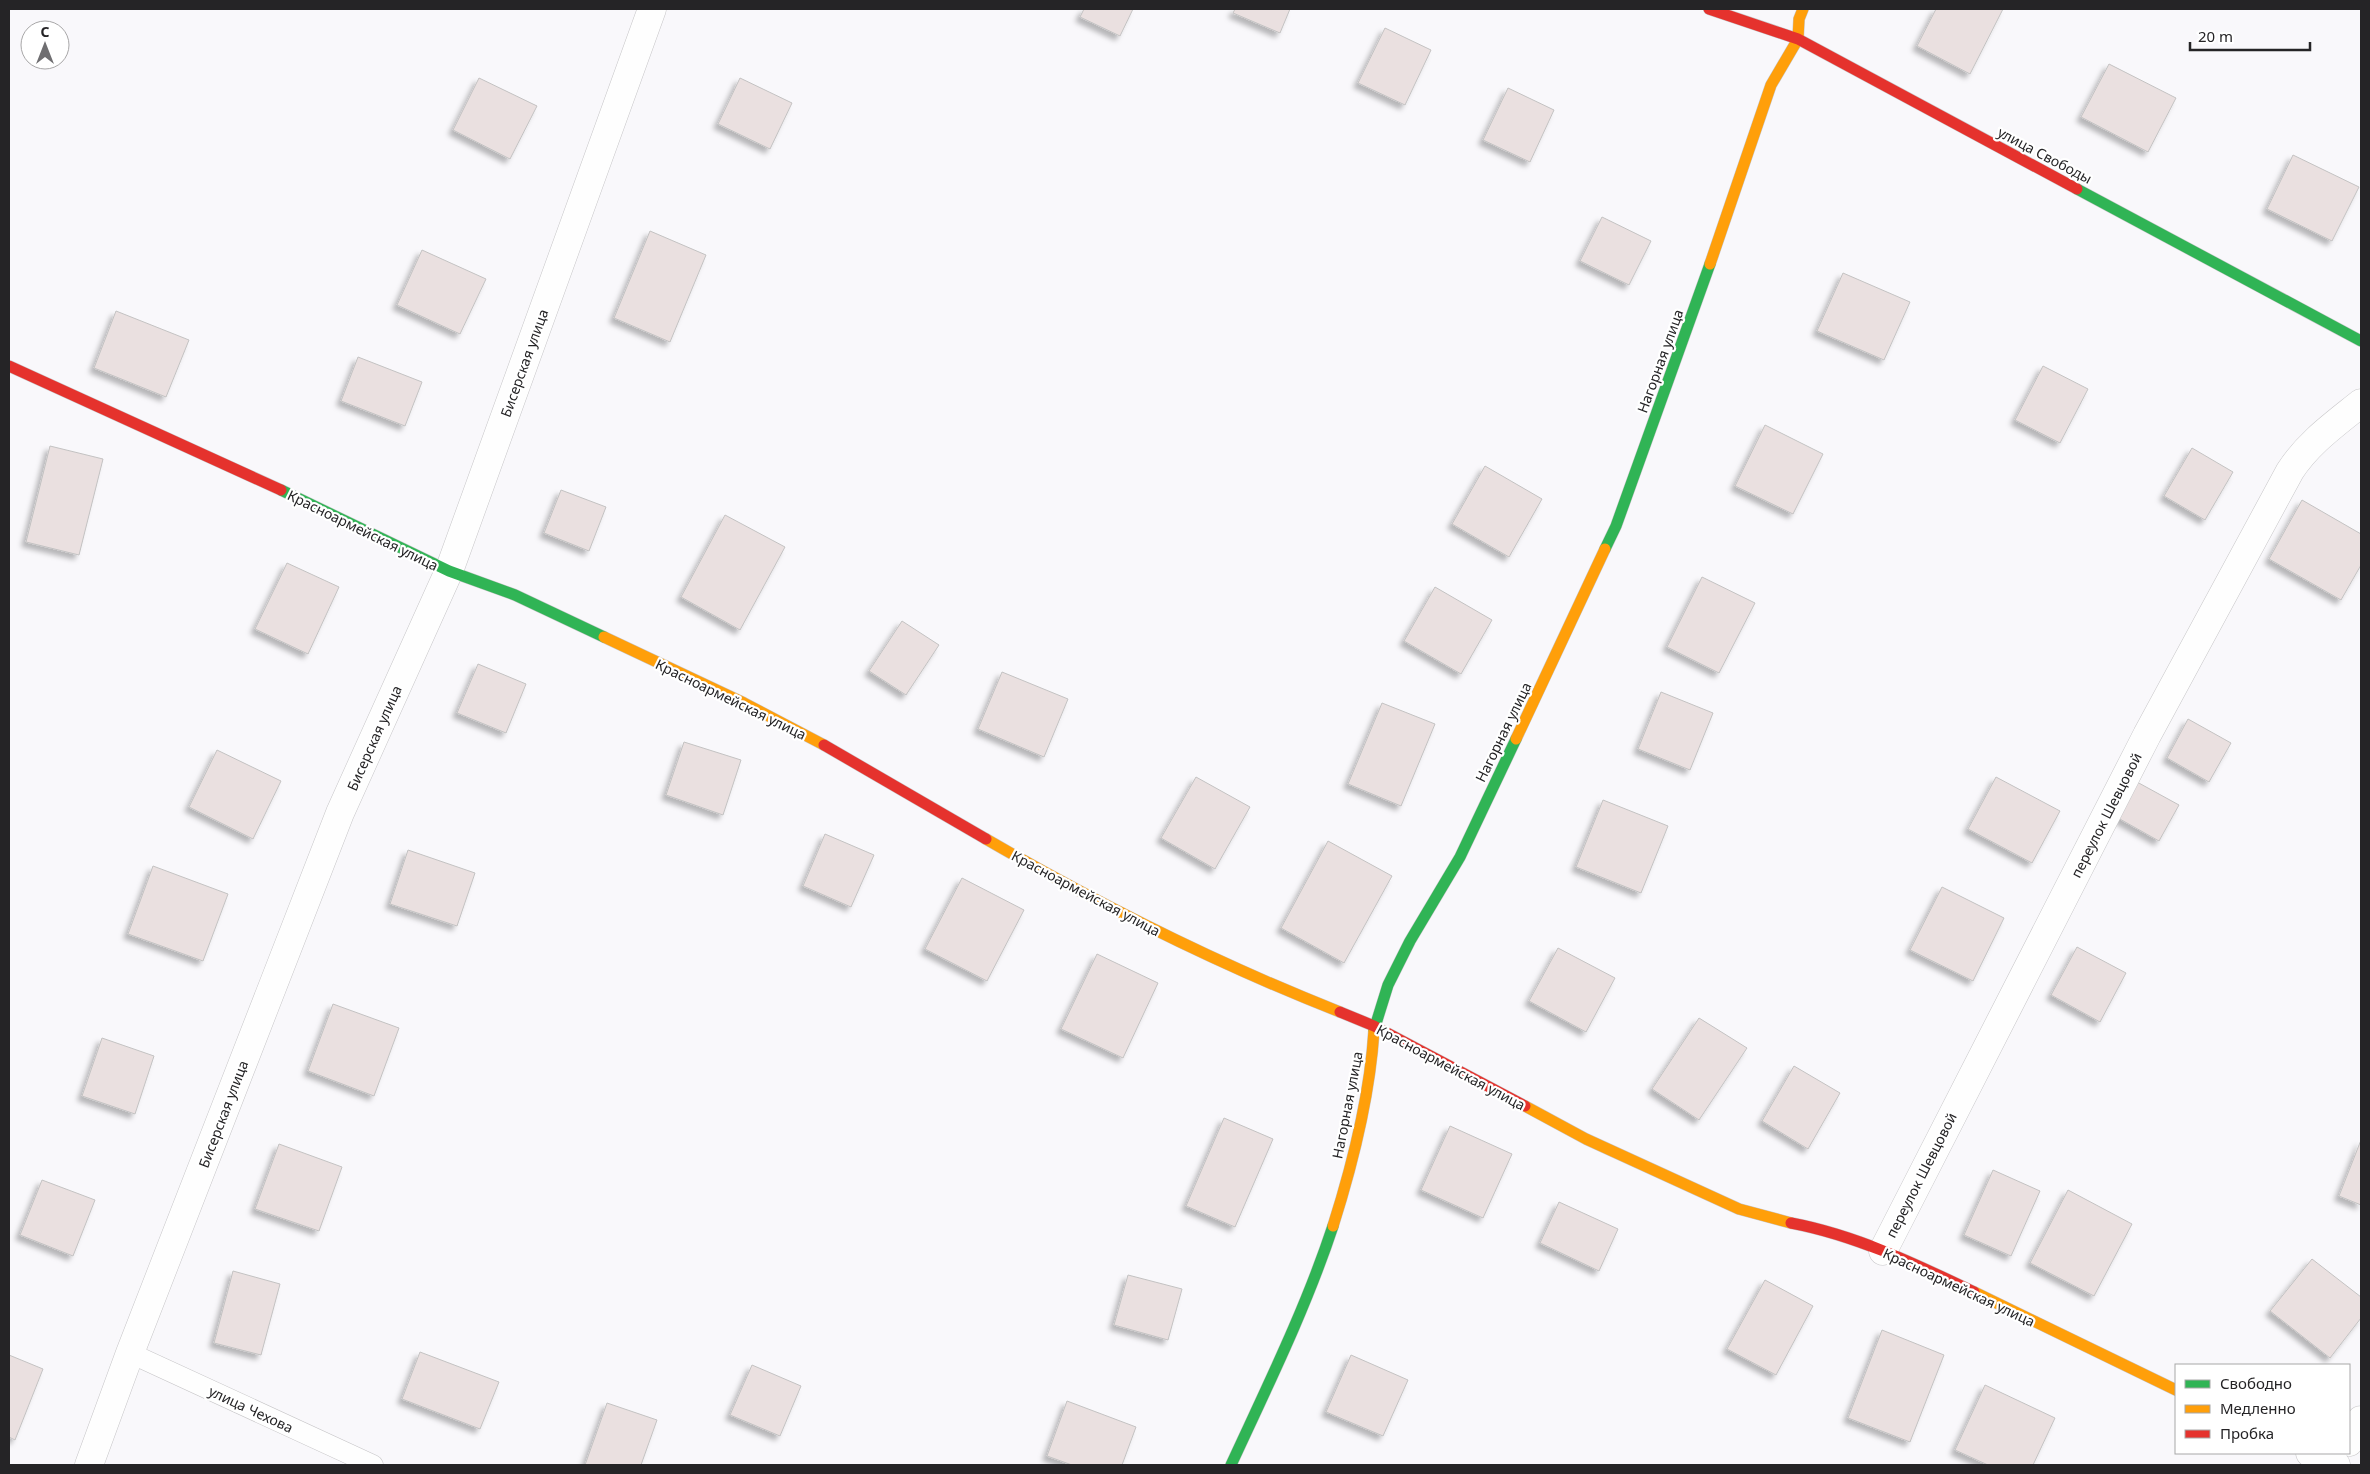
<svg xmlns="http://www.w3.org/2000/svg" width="2370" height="1474" viewBox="0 0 2370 1474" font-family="'Noto Sans',sans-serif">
  <defs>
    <filter id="shadow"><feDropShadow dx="-4.5" dy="4.5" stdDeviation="2.5" flood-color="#0004"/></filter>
  </defs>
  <rect width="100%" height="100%" fill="#f9f8fb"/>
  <!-- building -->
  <g fill="#eae0e0" stroke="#c3c2c2" filter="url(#shadow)">
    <polygon points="1084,9 1133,9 1120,36 1080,17"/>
    <polygon points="1235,9 1290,9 1280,33 1233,13"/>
    <polygon points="1936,9 2003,9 1970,74 1917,46"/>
    <polygon points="1385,28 1431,50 1405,105 1358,83"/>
    <polygon points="2109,64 2176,98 2148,152 2081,117"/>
    <polygon points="479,78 537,106 510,159 453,130"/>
    <polygon points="740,78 792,103 770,149 718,124"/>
    <polygon points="1508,88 1554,110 1530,162 1483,140"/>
    <polygon points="2293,155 2359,187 2332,241 2267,209"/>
    <polygon points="1602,217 1651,241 1629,285 1580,261"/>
    <polygon points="650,231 706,255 670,342 614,318"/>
    <polygon points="422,250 486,279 460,334 397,305"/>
    <polygon points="1843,273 1910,302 1884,360 1817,331"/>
    <polygon points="116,311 189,340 166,397 94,368"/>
    <polygon points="358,357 422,382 405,426 341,401"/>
    <polygon points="2043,366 2088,389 2060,443 2015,420"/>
    <polygon points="1765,425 1823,454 1793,514 1735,486"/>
    <polygon points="50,446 103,459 79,555 26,542"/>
    <polygon points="2192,448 2233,472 2205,520 2164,496"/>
    <polygon points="1485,466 1542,499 1509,557 1452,524"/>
    <polygon points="561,490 606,507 589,551 544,533"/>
    <polygon points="2302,500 2361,534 2361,565 2341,600 2269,559"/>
    <polygon points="725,515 785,547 740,630 681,597"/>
    <polygon points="287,563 339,587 308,654 255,629"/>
    <polygon points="1702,577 1755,603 1719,673 1667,647"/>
    <polygon points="1435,587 1492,620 1461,674 1404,641"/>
    <polygon points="902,621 939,645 906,695 869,671"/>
    <polygon points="478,664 526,684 506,733 457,713"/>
    <polygon points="1002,672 1068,699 1044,757 978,729"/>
    <polygon points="1661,692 1713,713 1690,770 1638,749"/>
    <polygon points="1382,703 1435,724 1401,806 1348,784"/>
    <polygon points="2188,719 2231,743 2209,782 2167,758"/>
    <polygon points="684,742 741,760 723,815 666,795"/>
    <polygon points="217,750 281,781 253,839 189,807"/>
    <polygon points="1196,777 1250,807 1215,869 1161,838"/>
    <polygon points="1996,777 2060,811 2032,863 1968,829"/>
    <polygon points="2137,782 2179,805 2159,841 2118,818"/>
    <polygon points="1603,800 1668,826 1641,893 1576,867"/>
    <polygon points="825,834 874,855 851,907 803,886"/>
    <polygon points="1328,841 1392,876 1344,963 1281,928"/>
    <polygon points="408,850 475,873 457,926 390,904"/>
    <polygon points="153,866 228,894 203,961 128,934"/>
    <polygon points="962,878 1024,910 987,981 925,949"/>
    <polygon points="1942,887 2004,918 1973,981 1910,950"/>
    <polygon points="2077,947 2126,973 2100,1022 2051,995"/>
    <polygon points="1558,948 1615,978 1586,1032 1529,1001"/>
    <polygon points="1097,954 1158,983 1123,1058 1061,1029"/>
    <polygon points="333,1004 399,1028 374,1096 308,1071"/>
    <polygon points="1699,1018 1747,1048 1699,1120 1652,1089"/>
    <polygon points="102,1038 154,1056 135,1114 82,1096"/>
    <polygon points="1794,1066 1840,1093 1808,1149 1762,1121"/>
    <polygon points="1224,1118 1273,1139 1235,1227 1186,1206"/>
    <polygon points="1450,1126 1512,1154 1483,1218 1421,1190"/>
    <polygon points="2361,1140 2361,1205 2339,1196"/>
    <polygon points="279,1144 342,1167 319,1231 255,1209"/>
    <polygon points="1993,1170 2040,1191 2011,1256 1964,1235"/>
    <polygon points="42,1180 95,1200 73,1256 20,1235"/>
    <polygon points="2068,1190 2132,1224 2094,1296 2030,1263"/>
    <polygon points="1559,1202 1618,1229 1599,1271 1540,1243"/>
    <polygon points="2312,1259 2361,1297 2361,1318 2330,1358 2270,1311"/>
    <polygon points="233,1271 280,1284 261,1355 214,1343"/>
    <polygon points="1128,1275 1182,1289 1168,1340 1114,1325"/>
    <polygon points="1765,1280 1813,1306 1776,1375 1727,1349"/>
    <polygon points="1882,1330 1944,1355 1910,1442 1848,1418"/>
    <polygon points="420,1352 499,1382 480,1429 402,1399"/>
    <polygon points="9,1355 43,1369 15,1440 9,1437"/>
    <polygon points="1351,1355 1408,1380 1383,1436 1326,1412"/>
    <polygon points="752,1365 801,1386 780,1436 730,1415"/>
    <polygon points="1985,1385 2055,1418 2033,1465 1988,1465 1955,1450"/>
    <polygon points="1067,1401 1136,1427 1122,1465 1072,1465 1047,1456"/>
    <polygon points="607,1403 657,1420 641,1465 585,1465"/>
  </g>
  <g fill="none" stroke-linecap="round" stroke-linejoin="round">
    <defs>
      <polyline id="lane" points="130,1353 373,1465"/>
      <g id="street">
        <path d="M 1883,1251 L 2147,735 L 2290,471 C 2308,443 2335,424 2361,403"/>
        <polyline points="2349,1442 2361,1420"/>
        <polyline points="2310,1453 2336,1465"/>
        <polyline points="89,1465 130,1353 340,813 449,571 652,9"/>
      </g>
      <g id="fast">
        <polyline points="2077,189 2361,341"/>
        <polyline points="281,490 449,571 515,595 604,637"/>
        <polyline points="1605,549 1616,526 1710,264"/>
        <polyline points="1374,1030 1388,985 1410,941 1460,857 1516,739"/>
        <path d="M 1231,1465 C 1267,1387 1306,1308 1333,1226"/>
      </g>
      <g id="slow">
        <polyline points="1710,264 1771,85 1798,39 1799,19 1803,9"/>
        <polyline points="604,637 744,703 824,745"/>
        <polyline points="1516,739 1605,549"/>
        <path d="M 986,839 C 1100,905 1218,964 1340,1012"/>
        <polyline points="1525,1106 1586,1139 1739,1209 1791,1223"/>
        <path d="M 1333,1226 C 1353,1163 1370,1096 1374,1030"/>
        <polyline points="1974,1292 2176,1390"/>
      </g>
      <g id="jam">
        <polyline points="1709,9 1798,39 2077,189"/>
        <polyline points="9,366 281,490"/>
        <polyline points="824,745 986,839"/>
        <polyline points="1340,1012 1374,1026 1525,1106"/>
        <path d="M 1791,1223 C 1855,1235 1916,1264 1974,1292"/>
      </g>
    </defs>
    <!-- lane casing -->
    <use href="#lane" stroke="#c7c6c8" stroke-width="21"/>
    <!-- street casing -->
    <use href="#street" stroke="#c7c6c8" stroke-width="29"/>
    <!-- fast casing -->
    <use href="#fast" stroke="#c7c6c8" stroke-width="12"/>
    <!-- slow casing -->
    <use href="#slow" stroke="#c7c6c8" stroke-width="12"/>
    <!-- jam casing -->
    <use href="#jam" stroke="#c7c6c8" stroke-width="12"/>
    <!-- lane -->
    <use href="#lane" stroke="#fefefe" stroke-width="20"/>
    <!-- street -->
    <use href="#street" stroke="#fefefe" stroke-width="28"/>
    <!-- fast -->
    <use href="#fast" stroke="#30b455" stroke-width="11"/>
    <!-- slow -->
    <use href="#slow" stroke="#ff9f0a" stroke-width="11"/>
    <!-- jam -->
    <use href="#jam" stroke="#e5322d" stroke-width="11"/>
  </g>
  <g text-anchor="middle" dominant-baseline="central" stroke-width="4.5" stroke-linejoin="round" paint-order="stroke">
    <!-- street labels -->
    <g font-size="14" fill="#252426" stroke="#fff">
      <text transform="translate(2045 155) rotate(28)">улица Свободы</text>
      <text transform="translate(1660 361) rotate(-70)">Нагорная улица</text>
      <text transform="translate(524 363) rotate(-70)">Бисерская улица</text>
      <text transform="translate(363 530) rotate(26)">Красноармейская улица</text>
      <text transform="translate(731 699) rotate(26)">Красноармейская улица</text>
      <text transform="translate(1503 732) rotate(-64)">Нагорная улица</text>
      <text transform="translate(374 738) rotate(-66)">Бисерская улица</text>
      <text transform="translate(2106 815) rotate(-63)">переулок Шевцовой</text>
      <text transform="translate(1086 893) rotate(28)">Красноармейская улица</text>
      <text transform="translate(1451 1067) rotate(28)">Красноармейская улица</text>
      <text transform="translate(1347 1105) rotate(-79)">Нагорная улица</text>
      <text transform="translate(223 1114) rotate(-69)">Бисерская улица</text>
      <text transform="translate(1921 1175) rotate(-63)">переулок Шевцовой</text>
      <text transform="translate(1959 1287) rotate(25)">Красноармейская улица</text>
      <text transform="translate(251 1409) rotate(25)">улица Чехова</text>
    </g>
  </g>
  <!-- border -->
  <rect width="2370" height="1474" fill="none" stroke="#252426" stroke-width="20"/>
  <!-- legend -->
  <rect x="2175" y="1364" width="175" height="90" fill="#ffffff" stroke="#a8a7a8"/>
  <rect x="2185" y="1380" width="25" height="8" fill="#30b455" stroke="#a8a7a8"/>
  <text x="2220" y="1389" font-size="15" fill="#252426">Свободно</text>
  <rect x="2185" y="1405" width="25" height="8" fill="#ff9f0a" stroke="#a8a7a8"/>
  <text x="2220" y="1414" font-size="15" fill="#252426">Медленно</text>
  <rect x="2185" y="1430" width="25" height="8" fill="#e5322d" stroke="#a8a7a8"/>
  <text x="2220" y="1439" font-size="15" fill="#252426">Пробка</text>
  <!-- north arrow -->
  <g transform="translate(45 45)"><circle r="24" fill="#ffffff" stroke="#a8a7a8"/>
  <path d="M0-4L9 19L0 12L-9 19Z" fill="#6f6e71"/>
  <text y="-8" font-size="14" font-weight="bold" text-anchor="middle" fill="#252426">С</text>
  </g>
  <!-- scale -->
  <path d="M2190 42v8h120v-8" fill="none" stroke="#252426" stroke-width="2.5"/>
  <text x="2198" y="42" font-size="15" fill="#252426" stroke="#ffffff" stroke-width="4" paint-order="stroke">20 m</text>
</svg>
